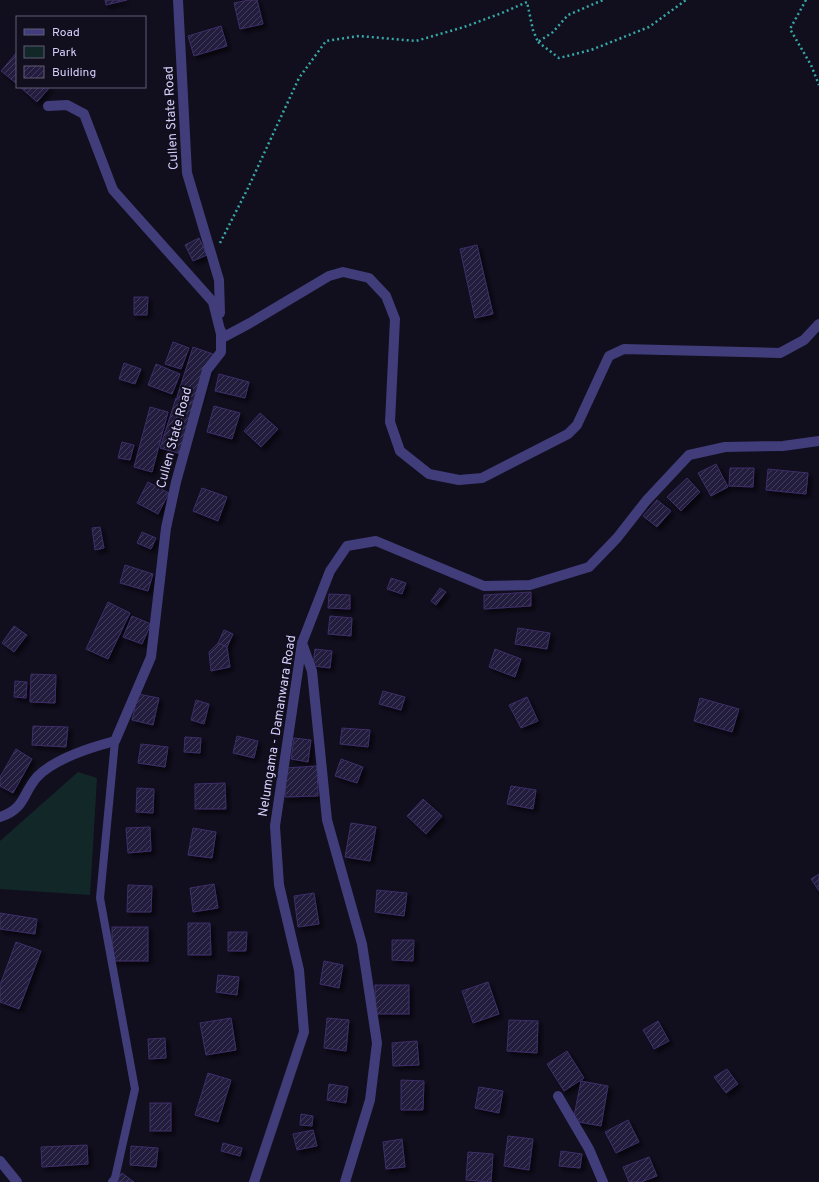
<svg xmlns="http://www.w3.org/2000/svg" width="819" height="1182" viewBox="0 0 819 1182" font-family="Overpass,sans-serif">
  <defs>
    <pattern id="building-hatch" width="6" height="6" patternUnits="userSpaceOnUse"><rect width="6" height="6" fill="#241c3e"/><path d="M-1 1l2-2M0 6l6-6M5 7l2-2" fill="none" stroke="#433c5b"/></pattern>
    <filter id="shadow"><feDropShadow dx="3.5" dy="3.5" stdDeviation="2" flood-color="#0009"/></filter>
  </defs>
  <rect width="100%" height="100%" fill="#110e1e"/>
  <!-- green -->
  <polygon fill="#122828" points="78,772 97,778 90,895 0,889 0,841"/>
  <!-- building -->
  <g fill="url(#building-hatch)" stroke="#3d2f68" filter="url(#shadow)">
    <polygon points="105,0 127,0 106,5"/>
    <polygon points="249,0 257,0 263,24 240,29 234,3"/>
    <polygon points="221,26 227,46 194,56 188,36"/>
    <polygon points="17,52 17,84 1,71"/>
    <polygon points="20,87 50,87 37,102"/>
    <polygon points="199,238 207,255 193,261 185,245"/>
    <polygon points="477,245 493,314 475,318 460,249"/>
    <polygon points="134,297 148,297 147,315 134,315"/>
    <polygon points="173,342 189,348 181,369 165,364"/>
    <polygon points="193,347 213,354 197,403 177,397"/>
    <polygon points="124,363 141,369 135,384 119,379"/>
    <polygon points="156,364 180,374 172,394 148,385"/>
    <polygon points="219,374 249,382 245,398 215,391"/>
    <polygon points="176,398 196,404 181,454 160,448"/>
    <polygon points="214,406 240,413 232,439 207,432"/>
    <polygon points="150,407 168,412 152,472 134,467"/>
    <polygon points="260,413 278,429 261,447 244,431"/>
    <polygon points="122,442 134,445 130,460 118,458"/>
    <polygon points="716,464 728,487 711,496 698,473"/>
    <polygon points="730,468 754,468 753,487 729,486"/>
    <polygon points="768,469 808,473 806,494 766,490"/>
    <polygon points="687,478 700,492 681,511 667,497"/>
    <polygon points="148,482 169,493 158,514 137,503"/>
    <polygon points="202,488 227,497 218,521 193,511"/>
    <polygon points="657,500 671,511 657,527 643,516"/>
    <polygon points="100,527 104,548 95,550 92,528"/>
    <polygon points="142,532 156,538 151,549 137,543"/>
    <polygon points="125,565 153,574 148,591 120,583"/>
    <polygon points="391,578 406,583 402,594 387,589"/>
    <polygon points="440,588 446,592 436,605 431,601"/>
    <polygon points="531,592 531,606 484,609 484,595"/>
    <polygon points="329,594 350,595 350,609 328,608"/>
    <polygon points="108,602 130,613 108,659 86,649"/>
    <polygon points="132,616 151,624 142,644 123,637"/>
    <polygon points="330,616 352,618 351,636 328,634"/>
    <polygon points="14,626 27,635 14,652 2,643"/>
    <polygon points="518,628 550,633 547,649 515,644"/>
    <polygon points="224,630 233,634 227,647 218,643"/>
    <polygon points="218,643 227,647 230,667 211,671 209,652"/>
    <polygon points="315,649 332,651 330,668 313,666"/>
    <polygon points="495,649 521,659 515,677 489,667"/>
    <polygon points="31,674 56,675 55,703 30,702"/>
    <polygon points="15,681 27,682 26,698 14,697"/>
    <polygon points="383,691 405,697 401,710 379,704"/>
    <polygon points="138,694 159,698 153,725 132,720"/>
    <polygon points="527,697 538,721 521,728 509,705"/>
    <polygon points="700,698 739,709 732,732 694,721"/>
    <polygon points="196,700 209,704 204,724 191,720"/>
    <polygon points="33,726 68,727 66,747 32,745"/>
    <polygon points="342,728 370,730 368,747 340,744"/>
    <polygon points="237,736 258,741 254,758 233,753"/>
    <polygon points="185,737 201,738 200,753 184,752"/>
    <polygon points="294,738 311,740 308,762 291,759"/>
    <polygon points="141,744 168,747 165,767 138,763"/>
    <polygon points="16,749 32,759 13,793 0,786 0,777"/>
    <polygon points="341,759 363,767 357,783 335,776"/>
    <polygon points="317,766 318,796 285,797 285,768"/>
    <polygon points="225,783 226,809 195,809 195,784"/>
    <polygon points="511,786 536,790 533,809 507,804"/>
    <polygon points="137,788 154,789 153,813 136,812"/>
    <polygon points="423,799 442,816 426,834 407,816"/>
    <polygon points="351,823 376,827 370,861 345,857"/>
    <polygon points="150,827 151,851 128,853 126,828"/>
    <polygon points="193,828 216,832 212,858 188,855"/>
    <polygon points="819,874 819,891 811,879"/>
    <polygon points="214,884 218,908 193,912 190,888"/>
    <polygon points="128,885 152,886 151,912 127,912"/>
    <polygon points="377,890 407,893 404,916 375,912"/>
    <polygon points="314,893 319,924 298,927 294,896"/>
    <polygon points="0,913 37,919 35,934 0,929"/>
    <polygon points="188,923 210,923 211,955 188,955"/>
    <rect x="112" y="927" width="36" height="34"/>
    <polygon points="228,932 247,932 246,951 228,951"/>
    <polygon points="392,940 414,940 413,961 392,960"/>
    <polygon points="16,942 41,951 19,1009 0,1002 0,985"/>
    <polygon points="324,961 343,965 339,988 320,984"/>
    <polygon points="218,975 239,977 237,995 216,992"/>
    <polygon points="488,982 499,1014 473,1023 462,991"/>
    <rect x="375" y="985" width="34" height="29"/>
    <polygon points="231,1018 236,1050 206,1055 200,1023"/>
    <polygon points="327,1018 349,1020 346,1051 324,1048"/>
    <polygon points="509,1020 538,1021 537,1053 507,1051"/>
    <polygon points="658,1021 669,1041 654,1049 643,1030"/>
    <polygon points="165,1038 166,1058 149,1059 148,1039"/>
    <polygon points="417,1041 419,1065 393,1066 392,1043"/>
    <polygon points="567,1051 584,1078 564,1091 547,1064"/>
    <polygon points="727,1069 738,1084 726,1093 714,1077"/>
    <polygon points="208,1073 231,1080 218,1122 195,1115"/>
    <polygon points="401,1080 424,1081 423,1110 401,1110"/>
    <polygon points="581,1081 608,1086 601,1126 573,1121"/>
    <polygon points="329,1084 348,1087 346,1103 327,1100"/>
    <polygon points="479,1087 503,1091 499,1113 475,1108"/>
    <rect x="150" y="1103" width="21" height="28"/>
    <polygon points="301,1114 313,1116 312,1126 300,1125"/>
    <polygon points="628,1120 639,1142 616,1153 605,1132"/>
    <polygon points="313,1130 317,1146 297,1150 293,1134"/>
    <polygon points="508,1136 533,1139 529,1170 504,1166"/>
    <polygon points="402,1139 405,1167 386,1169 383,1142"/>
    <polygon points="223,1143 242,1148 240,1156 221,1151"/>
    <polygon points="87,1145 88,1164 42,1167 41,1147"/>
    <polygon points="131,1146 158,1148 156,1167 130,1165"/>
    <polygon points="561,1151 582,1154 580,1168 559,1166"/>
    <polygon points="468,1152 493,1154 491,1182 466,1180"/>
    <polygon points="649,1157 657,1176 641,1182 629,1182 623,1167"/>
    <polygon points="122,1173 134,1182 115,1182"/>
  </g>
  <g fill="none" stroke-linecap="round" stroke-linejoin="round">
    <!-- path -->
    <g stroke="#37a8a5" stroke-width="2.5" stroke-dasharray="2 3" stroke-linecap="butt">
      <polyline points="806,0 790,29 811,65 819,85"/>
      <polyline points="538,42 559,58 591,50 649,27 686,0"/>
      <polyline points="220,243 248,188 299,78 326,41 359,36 416,41 464,27 502,13 527,2 533,30 538,42 553,32 568,15 603,0"/>
    </g>
    <!-- service -->
    <polyline stroke="#413d7a" stroke-width="8" points="112,1182 115,1178 135,1089 100,898 115,741"/>
    <!-- minor -->
    <g stroke="#413d7a" stroke-width="10">
      <polyline points="178,0 187,173 219,280 220,313"/>
      <polyline points="48,106 67,105 84,114 113,190 213,302 222,338 250,323 329,276 343,272 369,278 386,296 395,319 390,422 400,451 429,474 459,480 482,478 568,434 577,425 609,356 624,349 780,353 804,340 819,324"/>
      <polyline points="302,643 312,671 327,820 362,944 377,1043 370,1100 345,1182"/>
      <path d="M 0,817 C 26,808 22,794 37,777 C 54,759 92,747 115,741 L 151,657 L 166,528 L 176,482 L 207,370 L 221,352 L 221,331"/>
      <polyline points="558,1096 589,1149 603,1182"/>
      <polyline points="0,1161 17,1182"/>
    </g>
    <!-- tertiary -->
    <polyline stroke="#413d7a" stroke-width="10" points="254,1182 304,1032 299,970 279,885 275,826 302,643 330,571 347,546 376,541 484,586 530,585 589,567 617,538 646,501 689,455 725,447 783,446 819,441"/>
  </g>
  <g text-anchor="middle" dominant-baseline="central" stroke-width="4" stroke-linejoin="round" paint-order="stroke">
    <!-- street labels -->
    <g font-size="13" fill="#d6cffb" stroke="#110e1e">
      <text transform="translate(172 118) rotate(-93)">Cullen State Road</text>
      <text transform="translate(175 438) rotate(-75)">Cullen State Road</text>
      <text transform="translate(278 726) rotate(-81)">Nelumgama - Damanwara Road</text>
    </g>
  </g>
  <!-- legend -->
  <rect x="16" y="16" width="130" height="72" fill="#110e1e" stroke="#605b76"/>
  <rect x="24" y="29" width="20" height="6" fill="#413d7a" stroke="#605b76"/>
  <text x="52" y="36" font-size="12" fill="#d6cffb">Road</text>
  <rect x="24" y="46" width="20" height="12" fill="#122828" stroke="#605b76"/>
  <text x="52" y="56" font-size="12" fill="#d6cffb">Park</text>
  <rect x="24" y="66" width="20" height="12" fill="url(#building-hatch)" stroke="#605b76"/>
  <text x="52" y="76" font-size="12" fill="#d6cffb">Building</text>
</svg>
